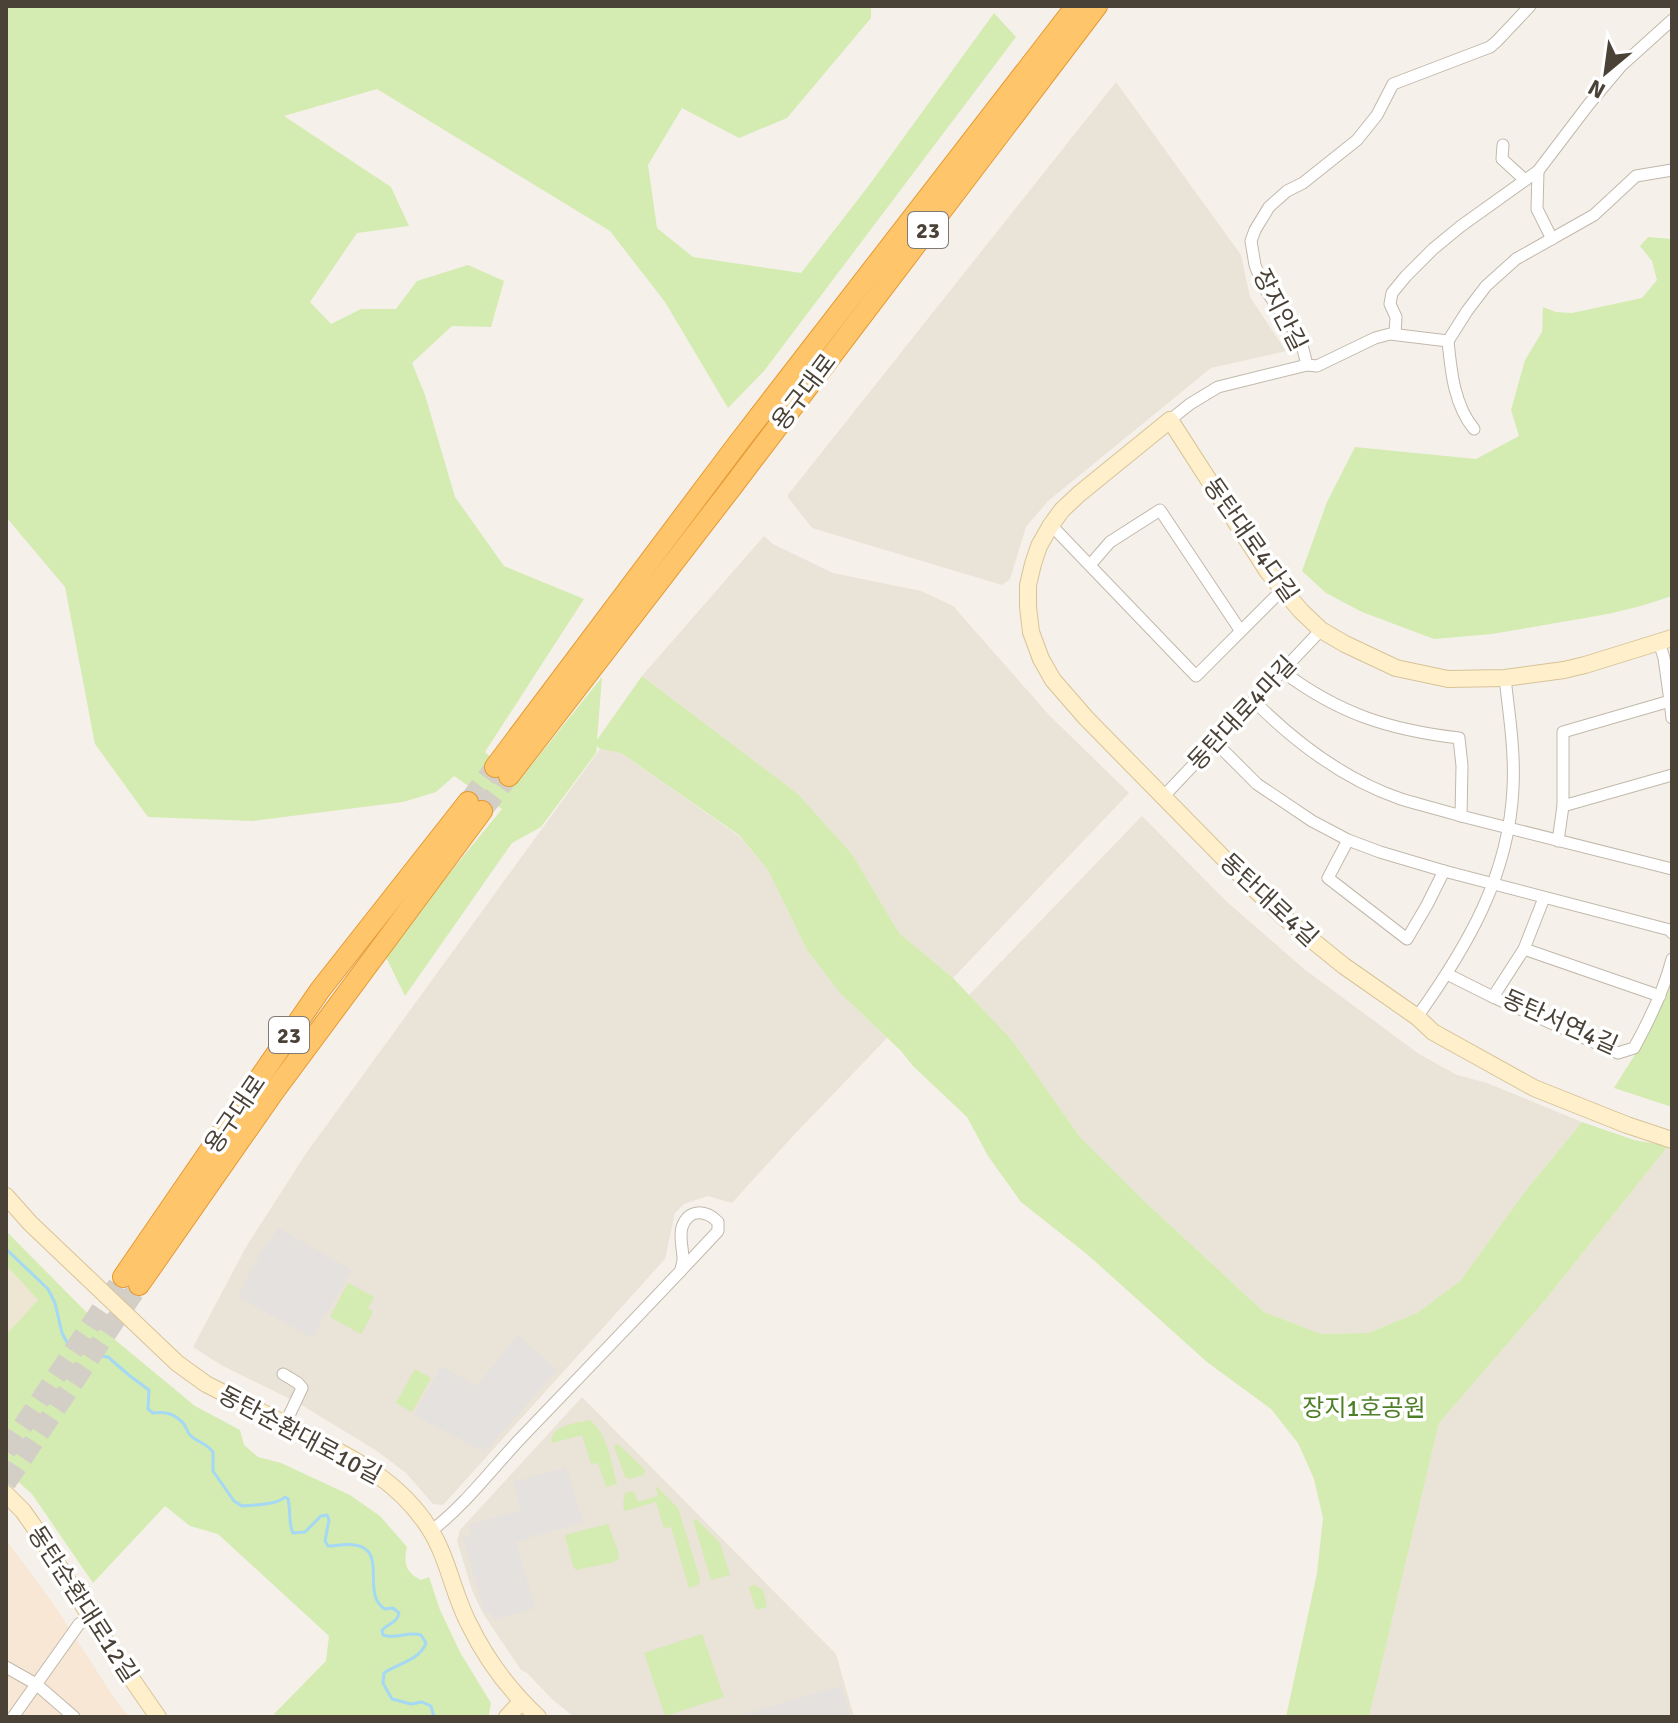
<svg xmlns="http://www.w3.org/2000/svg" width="1678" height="1723" viewBox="0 0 1678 1723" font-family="Signika,'Noto Sans KR',sans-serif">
  <rect width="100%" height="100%" fill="#f5f1ea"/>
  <!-- residential -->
  <g fill="#eae3d7">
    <polygon points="1116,82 1241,255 1250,297 1286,351 1211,368 1048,501 1026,527 1010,579 1002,585 812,528 787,496"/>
    <polygon points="764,536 773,544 833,573 921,591 953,606 1049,715 1129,793 953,978 899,933 852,854 798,794 642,676"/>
    <polygon points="600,749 621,753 739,836 768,870 807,950 840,993 887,1038 792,1137 732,1203 708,1196 684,1204 675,1213 665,1259 443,1505 433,1504 406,1473 377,1451 300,1404 221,1365 193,1347 246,1247 307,1152"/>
    <polygon points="1142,816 1226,901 1304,969 1419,1054 1457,1075 1487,1083 1582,1122 1527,1189 1460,1281 1417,1313 1368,1333 1321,1334 1264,1312 1142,1199 1080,1137 1011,1039 969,995"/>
    <polygon points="1668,1146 1672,1147 1672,1717 1369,1717 1439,1423 1546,1299"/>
    <polygon points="582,1397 836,1654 854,1717 574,1717 552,1699 527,1673 521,1670 482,1612 472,1590 457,1541 460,1530"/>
  </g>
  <!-- commercial -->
  <polygon fill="#f7e7d4" points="7,1541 52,1602 115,1699 129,1717 6,1717"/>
  <!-- education -->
  <polygon fill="#efe5d3" points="6,1265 38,1300 6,1335"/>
  <!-- green -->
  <g fill="#d4ebb1">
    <polygon points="6,6 871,6 871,18 787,118 739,138 682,108 648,165 657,228 693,257 801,273 870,184 994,13 1016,37 764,371 728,408 665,302 610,231 377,89 284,116 391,187 409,226 357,233 310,302 331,324 361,309 396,309 417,281 468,265 504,281 491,327 452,326 412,363 425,395 455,497 504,566 584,599 485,752 518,782 602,677 597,740 642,676 798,794 852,854 899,933 953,978 1011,1039 1080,1137 1142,1199 1264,1312 1321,1334 1368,1333 1417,1313 1460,1281 1527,1189 1582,1122 1634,1140 1668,1146 1546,1299 1439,1423 1369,1717 1286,1717 1317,1573 1323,1518 1314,1479 1298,1443 1271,1409 1207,1362 1088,1255 1021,1202 988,1156 967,1117 913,1066 901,1051 840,993 807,950 768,870 739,835 621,753 600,749 597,746 596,753 541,827 512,843 405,996 384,953 502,809 454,776 436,792 403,802 253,821 148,817 95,744 65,587 6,517"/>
    <polygon points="1648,237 1672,239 1672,596 1641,606 1608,614 1492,634 1434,639 1362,612 1326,593 1302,571 1327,502 1355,447 1476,459 1519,436 1511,410 1525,360 1542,332 1543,307 1556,312 1572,313 1642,298 1657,280 1652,261 1640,246"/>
    <path d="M 1672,981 L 1672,1107 L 1614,1088 C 1636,1053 1658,1020 1672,981 Z"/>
    <path d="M 6,1231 L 108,1334 L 195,1406 L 240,1430 L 244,1445 L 258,1457 L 281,1463 L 350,1495 L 380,1516 L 407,1547 C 403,1563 406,1573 421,1580 L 429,1577 L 440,1610 L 461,1654 L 491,1703 L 489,1714 L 492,1717 L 277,1717 L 274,1714 L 326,1661 L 329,1636 L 218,1534 L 190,1526 L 165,1506 L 93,1583 L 32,1494 L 6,1471 L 6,1335 L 38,1300 L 6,1265 Z"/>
    <polygon points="348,1283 374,1297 368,1308 373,1312 361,1334 330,1317"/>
    <polygon points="415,1369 431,1378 412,1412 396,1403"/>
    <path d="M 589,1420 C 608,1432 611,1464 617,1484 L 606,1487 L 598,1463 L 591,1464 L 582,1435 L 552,1443 C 550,1425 574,1424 589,1420 Z"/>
    <polygon points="618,1444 645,1470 644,1475 629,1479 625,1477 614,1446"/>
    <polygon points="655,1485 678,1508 700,1579 698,1585 689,1588 671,1527 664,1528 656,1502 625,1511 623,1505 625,1493 634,1491 638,1502 658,1496"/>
    <polygon points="696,1519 720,1543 730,1575 711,1580 693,1520"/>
    <polygon points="608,1524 619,1554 618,1559 614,1562 576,1570 573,1566 565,1536 568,1534"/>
    <polygon points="754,1585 763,1590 767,1607 756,1610 749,1587"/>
    <polygon points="702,1634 724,1697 665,1716 644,1653"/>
  </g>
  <!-- parking -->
  <g fill="#e4e1de">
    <polygon points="279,1228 352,1270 312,1338 238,1297 260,1254"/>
    <polygon points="517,1335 557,1370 485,1452 414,1415 441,1366 477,1386"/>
    <polygon points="566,1467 583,1522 516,1542 535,1608 494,1620 491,1612 485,1614 463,1538 472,1535 469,1525 521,1510 513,1482"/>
    <polygon points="841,1686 850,1717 735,1717"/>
  </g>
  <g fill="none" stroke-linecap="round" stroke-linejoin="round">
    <!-- stream -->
    <path stroke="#a4d8f4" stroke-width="3" d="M 6,1249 L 48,1289 L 55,1303 L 62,1333 L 68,1344 L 88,1354 L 108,1357 L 130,1376 L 149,1390 L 148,1409 L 153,1413 C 166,1411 175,1414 184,1424 C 187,1428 187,1433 191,1436 C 197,1442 205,1442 213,1452 L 213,1471 L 234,1501 L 242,1506 C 255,1505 276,1505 285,1497 L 288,1499 C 291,1510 288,1524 293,1533 L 305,1532 L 321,1516 L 327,1515 L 329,1520 L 325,1541 L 328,1546 C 337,1546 346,1543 355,1545 C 389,1550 360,1594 385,1609 L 393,1608 L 399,1613 C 398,1622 388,1624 382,1630 L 383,1635 C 396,1640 407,1631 421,1635 L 426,1643 C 419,1661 398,1663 384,1673 L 383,1683 L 392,1699 L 411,1704 L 422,1702 L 431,1706 L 434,1717"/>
    <!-- highway-tunnel -->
    <g stroke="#d3cec6" stroke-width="20" stroke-dasharray="20 10" stroke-linecap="butt">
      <polyline points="468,802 495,767"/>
      <polyline points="482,811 509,776"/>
      <polyline points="6,1451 123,1277"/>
      <polyline points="6,1483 139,1285"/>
    </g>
    <defs>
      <g id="street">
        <polyline points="1530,6 1497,41 1490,47 1393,84 1377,115 1357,140 1303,183 1287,191 1269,207 1255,230 1251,241 1255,265 1263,286 1301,341 1307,365 1317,366 1375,338 1390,334 1448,341 1467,311 1486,286 1516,259 1594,215 1636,176 1672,170"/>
        <polyline points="1503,145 1502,159 1525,180"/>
        <polyline points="1538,171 1537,209 1552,239"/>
        <polyline points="1395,334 1396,317 1390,304 1392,293 1406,276 1433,249 1461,226 1538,171 1589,104 1621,66 1672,20"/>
        <path d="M 1448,341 C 1451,371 1454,405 1474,429"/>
        <polyline points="1170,420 1190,404 1218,387 1307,365"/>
        <polyline points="1051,525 1196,676 1282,590"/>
        <polyline points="1090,565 1110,542 1160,510 1240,630"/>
        <polyline points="1659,642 1664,658 1670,701"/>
        <path d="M 1254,701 C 1296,743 1345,780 1401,799 C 1421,805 1441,810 1461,816 L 1462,766 L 1459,738 C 1390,730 1339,714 1282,671"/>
        <polyline points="1215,742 1257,784 1312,821 1348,840 1328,878 1407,939 1427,905 1444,871 1380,852 1348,840"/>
        <polyline points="1163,797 1321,630"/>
        <polyline points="1563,806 1672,775"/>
        <polyline points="1461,816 1672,869"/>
        <polyline points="1558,841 1563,806 1563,732 1670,701 1672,718"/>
        <polyline points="1444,871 1670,930 1672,933"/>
        <path d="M 1544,898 L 1524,949 L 1493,997 L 1618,1053 L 1634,1048 C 1650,1019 1664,990 1672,959"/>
        <polyline points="1524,949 1660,996"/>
        <polyline points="1447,974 1493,997"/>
        <path d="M 1417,1017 C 1467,947 1509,876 1513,788 C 1515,751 1509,714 1505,678"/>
        <polyline points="283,1374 298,1383 302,1388 285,1424"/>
        <path d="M 431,1531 C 465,1505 491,1470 520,1439 C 586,1370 653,1301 718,1231 L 718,1222 C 706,1210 689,1208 682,1227 C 679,1237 683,1249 683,1259 C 683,1262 681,1270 680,1272"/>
        <polyline points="6,1667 36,1684 74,1717"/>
        <polyline points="13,1717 79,1624 90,1617"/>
      </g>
      <g id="secondary">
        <polyline points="1672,638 1585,665 1564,670 1505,678 1448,679 1396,668 1345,644 1321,630 1301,611 1268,572 1170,420 1079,494 1062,510 1051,525 1039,546 1033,564 1028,585 1028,607 1031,632 1041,659 1053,680 1086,718 1250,885 1286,919 1344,966 1417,1017 1433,1032 1534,1088 1627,1125 1672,1140"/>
        <path d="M 6,1196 L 30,1223 L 177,1363 L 206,1384 C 237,1400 268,1415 299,1431 C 349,1456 398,1479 429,1528 C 448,1557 453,1594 469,1624 C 486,1659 510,1691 538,1717"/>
        <polyline points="6,1494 23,1511 37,1531 104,1639 158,1717"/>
        <polyline points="507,1717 521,1702"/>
      </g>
      <g id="highway">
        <polyline points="495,767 736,446 1076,6"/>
        <polyline points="509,776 732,487 1097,6"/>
        <polyline points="123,1277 320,990 468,802"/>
        <polyline points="139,1285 273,1093 482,811"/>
      </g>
    </defs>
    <!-- street casing -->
    <use href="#street" stroke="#c2b8ab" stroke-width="13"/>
    <!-- secondary casing -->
    <use href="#secondary" stroke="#d7c398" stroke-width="18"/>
    <!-- highway casing -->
    <use href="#highway" stroke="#e59a34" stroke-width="22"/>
    <!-- street -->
    <use href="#street" stroke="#fff" stroke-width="11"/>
    <!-- secondary -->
    <use href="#secondary" stroke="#ffefca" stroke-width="16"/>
    <!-- highway -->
    <use href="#highway" stroke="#ffc56b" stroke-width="20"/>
  </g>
  <g text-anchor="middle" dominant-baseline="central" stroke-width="7" stroke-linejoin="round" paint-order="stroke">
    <!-- shield labels -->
    <g fill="#fff" stroke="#807a73" stroke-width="2">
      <rect x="908" y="212" width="40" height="36" rx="6"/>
      <rect x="269" y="1017" width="40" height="36" rx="6"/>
    </g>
    <g font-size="22" font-weight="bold" fill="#4a4137">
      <text x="928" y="230">23</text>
      <text x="289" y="1035">23</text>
    </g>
    <!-- street labels -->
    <g font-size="24" fill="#4a4137" stroke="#fff">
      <text transform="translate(1280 310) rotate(63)">장지안길</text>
      <text transform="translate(804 392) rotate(-53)">용구대로</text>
      <text transform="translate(1251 540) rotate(55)">동탄대로4다길</text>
      <text transform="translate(1242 713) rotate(-47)">동탄대로4마길</text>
      <text transform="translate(1269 900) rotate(43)">동탄대로4길</text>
      <text transform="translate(1560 1022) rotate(24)">동탄서연4길</text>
      <text transform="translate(235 1114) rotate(-56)">용구대로</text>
      <text transform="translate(300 1435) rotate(28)">동탄순환대로10길</text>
      <text transform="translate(83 1604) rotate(57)">동탄순환대로12길</text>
    </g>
    <!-- park labels -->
    <g font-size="24" fill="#4d7f27" stroke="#fff">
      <text x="1364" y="1408">장지1호공원</text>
    </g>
  </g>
  <!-- border -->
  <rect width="1678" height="1723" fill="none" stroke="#4a4137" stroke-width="16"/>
  <!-- north arrow -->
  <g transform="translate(1606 72) rotate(209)" stroke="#ffffff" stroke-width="6" paint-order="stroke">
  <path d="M0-6L14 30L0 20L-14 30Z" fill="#4a4137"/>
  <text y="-12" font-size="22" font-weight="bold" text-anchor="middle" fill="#4a4137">N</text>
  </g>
</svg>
